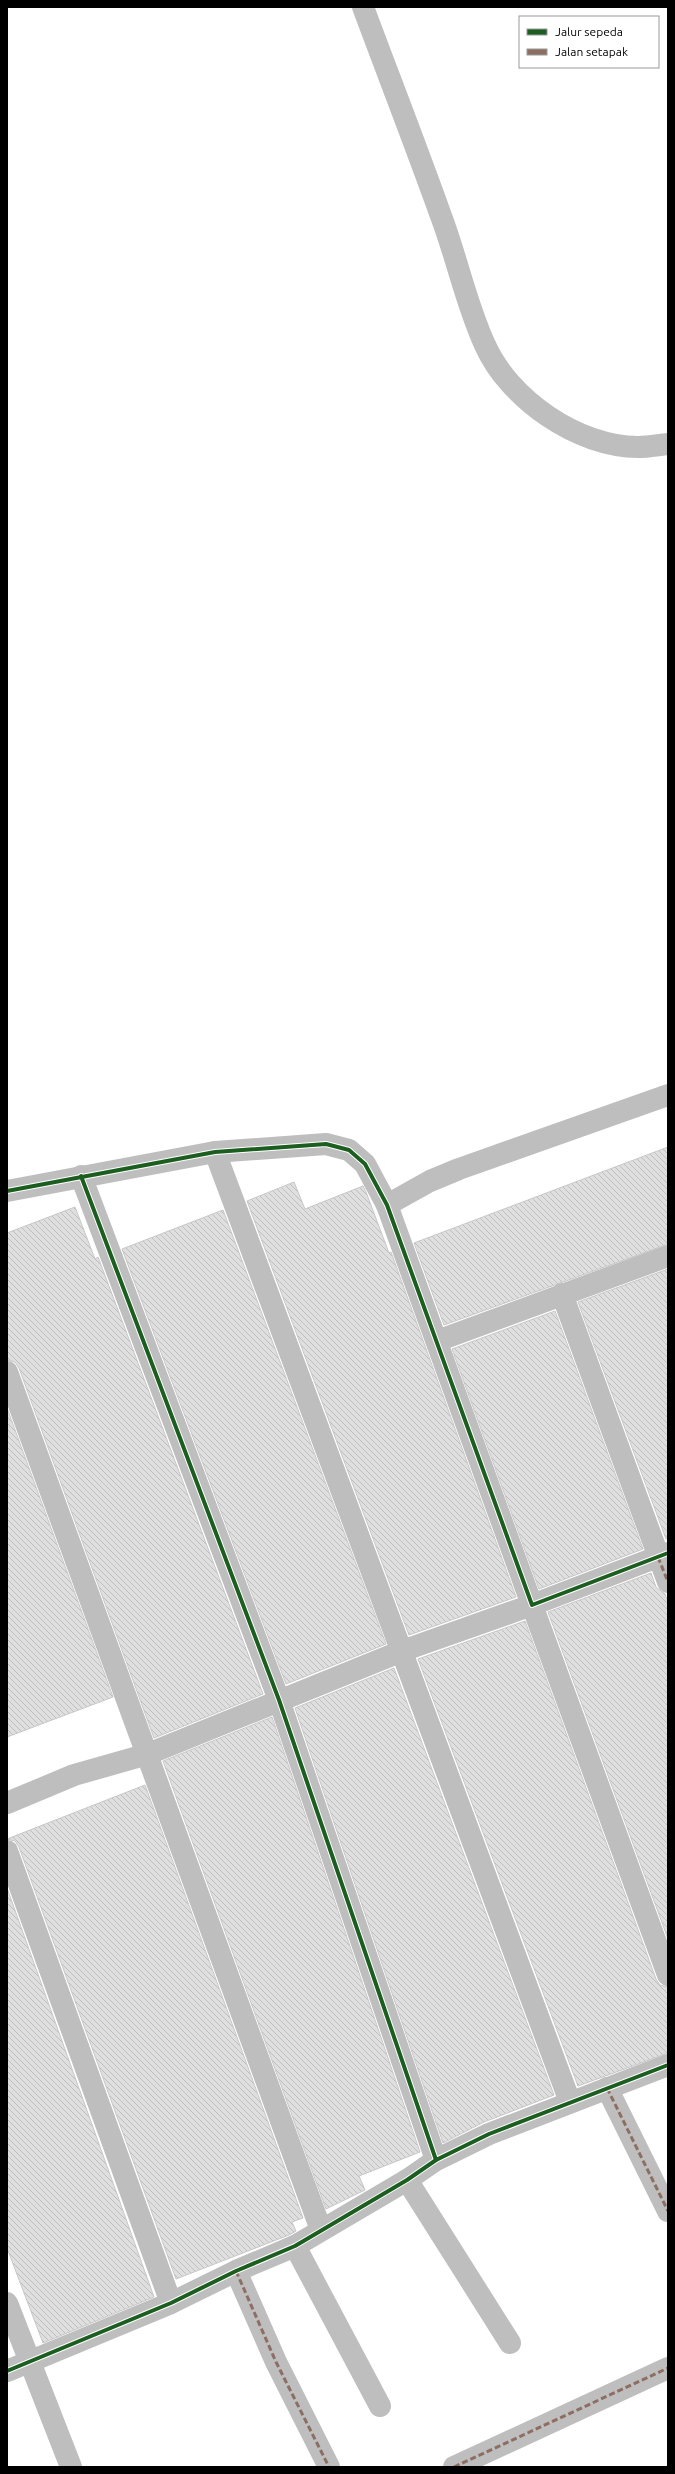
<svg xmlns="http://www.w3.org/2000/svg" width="675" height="2474" viewBox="0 0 675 2474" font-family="Ubuntu,sans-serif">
  <defs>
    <pattern id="building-back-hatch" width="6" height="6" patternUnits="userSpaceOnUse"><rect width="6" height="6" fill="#dfdfdf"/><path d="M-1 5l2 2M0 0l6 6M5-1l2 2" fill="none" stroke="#bebebe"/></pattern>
  </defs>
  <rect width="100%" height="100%" fill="#fff"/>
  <!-- building -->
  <g fill="url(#building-back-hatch)" stroke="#c7c7c7">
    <polygon points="668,1147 668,1244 444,1325 414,1243"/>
    <polygon points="294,1182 305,1209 363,1186 366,1192 389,1253 391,1252 516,1597 409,1635 247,1201"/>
    <polygon points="75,1207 95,1259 98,1257 263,1694 154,1738 19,1368 15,1362 7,1360 7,1233"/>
    <polygon points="223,1210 386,1644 286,1684 122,1249"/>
    <polygon points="668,1269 668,1538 666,1539 578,1302"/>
    <polygon points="555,1311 643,1549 539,1589 452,1349"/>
    <polygon points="7,1408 113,1697 7,1737"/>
    <polygon points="651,1573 656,1587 665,1594 668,1602 668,1939 548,1612"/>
    <polygon points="525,1621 656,1979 660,1985 668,1987 668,2053 578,2086 418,1659"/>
    <polygon points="394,1668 554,2095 484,2122 443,2143 295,1708"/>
    <polygon points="272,1717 420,2152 359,2176 365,2190 326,2209 163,1761"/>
    <polygon points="145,1785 303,2218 292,2222 296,2231 289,2235 176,2279 19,1847 15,1841 7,1839"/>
    <polygon points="7,1888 154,2297 43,2343 7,2248"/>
  </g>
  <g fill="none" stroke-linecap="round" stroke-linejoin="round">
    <!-- street -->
    <g stroke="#bebebe" stroke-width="22">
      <path d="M 363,7 C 389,77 416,146 441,216 C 457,258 466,304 485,345 C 509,399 578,447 638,447 C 648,447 658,445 668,444"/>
      <polyline points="215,1152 570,2102"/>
      <polyline points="81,1176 279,1700 436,2160"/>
      <polyline points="7,1191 215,1152 326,1144 349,1150 365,1164 387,1205 532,1605 668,1553"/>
      <polyline points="387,1205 430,1181 459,1169 668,1095"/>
      <polyline points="562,1294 668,1582"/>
      <polyline points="437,1341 668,1256"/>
      <polyline points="7,1372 321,2230"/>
      <polyline points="7,1803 74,1775 148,1754 402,1651 532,1605 668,1975"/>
      <polyline points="7,1851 171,2303"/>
      <polyline points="607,2088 668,2211"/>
      <polyline points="407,2180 510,2343"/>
      <polyline points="295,2246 380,2406"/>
      <polyline points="236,2271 276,2362 329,2467"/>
      <polyline points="7,2303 71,2467"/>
      <polyline points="7,2371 171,2303 236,2271 295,2246 407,2180 436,2160 489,2134 668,2065"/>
      <polyline points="454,2467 668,2368"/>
    </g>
    <!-- quiet -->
    <g stroke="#8d6e63" stroke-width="3" stroke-dasharray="6 3" stroke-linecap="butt">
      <polyline points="658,1557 668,1582"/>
      <polyline points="607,2088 668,2211"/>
      <polyline points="236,2271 276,2362 329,2467"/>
      <polyline points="454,2467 668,2368"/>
    </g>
    <defs>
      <g id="cycleway">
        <polyline points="81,1176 279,1700 436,2160"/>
        <polyline points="7,1191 215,1152 326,1144 349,1150 365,1164 387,1205 532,1605 668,1553"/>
        <polyline points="7,2371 171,2303 236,2271 295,2246 407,2180 436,2160 489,2134 668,2065"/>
      </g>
    </defs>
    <!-- cycleway casing -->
    <use href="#cycleway" stroke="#fff" stroke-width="6"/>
    <!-- cycleway -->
    <use href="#cycleway" stroke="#1b5e20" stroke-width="4"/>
  </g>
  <!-- border -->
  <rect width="675" height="2474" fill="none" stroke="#000000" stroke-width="16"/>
  <!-- legend -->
  <rect x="519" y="16" width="140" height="52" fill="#ffffff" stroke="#999999"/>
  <rect x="527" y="29" width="20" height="6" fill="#1b5e20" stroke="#999999"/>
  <text x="555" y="36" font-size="12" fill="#000000">Jalur sepeda</text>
  <rect x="527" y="49" width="20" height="6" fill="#8d6e63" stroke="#999999"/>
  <text x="555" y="56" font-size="12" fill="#000000">Jalan setapak</text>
</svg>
